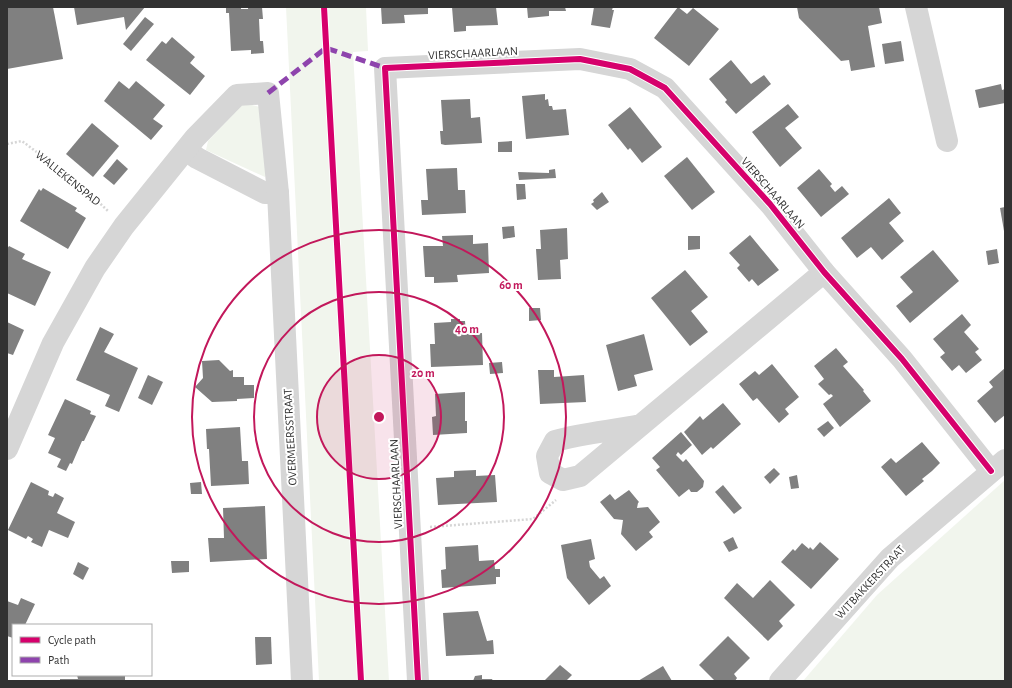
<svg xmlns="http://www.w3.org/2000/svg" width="1012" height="688" viewBox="0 0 1012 688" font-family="'Alegreya Sans',sans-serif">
  <rect width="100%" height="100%" fill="#fff"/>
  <!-- green -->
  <g fill="#f1f5ed">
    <polygon points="286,7 366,7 368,51 353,52 389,681 319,681"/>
    <polygon points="244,103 260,107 269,170 265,177 206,150 208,141"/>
    <polygon points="1005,480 1005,681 803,681 877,595"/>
  </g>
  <!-- building -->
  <g fill="#808080">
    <polygon points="7,7 53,7 63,59 7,69"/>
    <polygon points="74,7 145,7 126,30 124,17 77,25"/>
    <polygon points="226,7 241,7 241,9 248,9 248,7 262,7 263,19 259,19 260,41 263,41 264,53 251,54 251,50 231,51 229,13 226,13"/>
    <polygon points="381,7 428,7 428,14 404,15 405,23 382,24"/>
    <polygon points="452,7 496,7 498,25 466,26 466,31 454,32"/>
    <polygon points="527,7 565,7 566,11 549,11 549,16 528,18"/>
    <polygon points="594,7 613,7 612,10 614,10 610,28 591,25"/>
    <polygon points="678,7 687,14 693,8 719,29 689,66 654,38"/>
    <polygon points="797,7 879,7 882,23 868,26 875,67 851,71 849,60 841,61 799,18"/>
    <polygon points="145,17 154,24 131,51 123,44"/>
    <polygon points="172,37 195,57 190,63 205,76 190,95 146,60 162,41 166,44"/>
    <polygon points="901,41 904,61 885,64 882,44"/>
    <polygon points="731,60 751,84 764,75 771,84 736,114 725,102 727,100 709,79"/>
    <polygon points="119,81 129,89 136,81 165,105 153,119 163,126 151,140 104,101"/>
    <polygon points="1001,84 1002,90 1005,89 1005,103 979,108 975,90"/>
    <polygon points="545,94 545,100 548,99 549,106 552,106 553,110 566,109 569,135 526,139 522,96"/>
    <polygon points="470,99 471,118 480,117 482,143 445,145 441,144 440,131 443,131 441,100"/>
    <polygon points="788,104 799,117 785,128 802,148 780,167 752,132"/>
    <polygon points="630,107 662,147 642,163 630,148 628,150 608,125"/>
    <polygon points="92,123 119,146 93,177 66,154"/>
    <polygon points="512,141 512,152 498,152 498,142"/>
    <polygon points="687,157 715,192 692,210 664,176"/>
    <polygon points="117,159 128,169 114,185 103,176"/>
    <polygon points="457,168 458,190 465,190 466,213 422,215 421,200 428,200 426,169"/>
    <polygon points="555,169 556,178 519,180 518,172 549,173 549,170"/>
    <polygon points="819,169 832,184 830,186 835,192 842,186 849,194 821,217 797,188"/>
    <polygon points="516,184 525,184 526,199 517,200"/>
    <polygon points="43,188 77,208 75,211 86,218 68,249 20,221 39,189 41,191"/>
    <polygon points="602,192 609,202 597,210 591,204 594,202 593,200"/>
    <polygon points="889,198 901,213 889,223 904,241 882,260 871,247 857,258 841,238"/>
    <polygon points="1005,207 1005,231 1004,231 1000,208"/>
    <polygon points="514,226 515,237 503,239 502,227"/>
    <polygon points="567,228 568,259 560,260 561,279 538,280 536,249 541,249 540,230"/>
    <polygon points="473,235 473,244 488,243 489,273 457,275 458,282 434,283 434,277 425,277 423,246 443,246 442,236"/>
    <polygon points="750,235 779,270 758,286 752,279 749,282 737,268 740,265 729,253"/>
    <polygon points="688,236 700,236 700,249 688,250"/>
    <polygon points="9,246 25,254 22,259 51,272 35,306 7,293 7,249"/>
    <polygon points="997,249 999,263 988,265 986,251"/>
    <polygon points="933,250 959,281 910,323 896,306 913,292 900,277"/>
    <polygon points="685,270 708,297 691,311 708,332 690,346 651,298"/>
    <polygon points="529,308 540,308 541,320 529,321"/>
    <polygon points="962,314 971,325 964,332 979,349 975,352 982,360 966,373 959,365 952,371 940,357 945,353 933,339"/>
    <polygon points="451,319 460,319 460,321 465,321 466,334 482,333 483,365 431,367 430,344 435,344 434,323 451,322"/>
    <polygon points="7,322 24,330 13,355 7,353"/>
    <polygon points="100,327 114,334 104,352 138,368 119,412 105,406 110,395 76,380"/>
    <polygon points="644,334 653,370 634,375 637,386 618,391 606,345"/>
    <polygon points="836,348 848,362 843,366 864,390 863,391 871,401 840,427 823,404 833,396 831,394 829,395 818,384 824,379 814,366"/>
    <polygon points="219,360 230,371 233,370 233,377 244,377 244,385 254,385 254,398 237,399 237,401 212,402 195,387 203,378 202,361"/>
    <polygon points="502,362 503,373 490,374 489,363"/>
    <polygon points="772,364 799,397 785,409 789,414 779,423 757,398 753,401 739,384 755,371 759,375"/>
    <polygon points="1005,368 1005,415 995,423 977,401 993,387 989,382"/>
    <polygon points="538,370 554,370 554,377 584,375 586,402 540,404"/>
    <polygon points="148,375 163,382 152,405 138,398"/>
    <polygon points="465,392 465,421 467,421 467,433 433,435 432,417 436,416 435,394"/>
    <polygon points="65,399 91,411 90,414 96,416 84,441 82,441 72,464 70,463 66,471 57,467 61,459 48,453 55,438 48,435"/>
    <polygon points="723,403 741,424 713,449 711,447 702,455 684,432 700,416 703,420"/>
    <polygon points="828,421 834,428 824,437 817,429"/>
    <polygon points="240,427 242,461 248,461 249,484 211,486 209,449 207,449 206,429"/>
    <polygon points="681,432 692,445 681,455 678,452 676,455 683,462 686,459 704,481 703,487 697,492 691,492 689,489 679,497 656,470 660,467 652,458"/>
    <polygon points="922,442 940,463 932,471 922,479 924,481 906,496 881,467 891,458 896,463"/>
    <polygon points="774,468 780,474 770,484 764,477"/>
    <polygon points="476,470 476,476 495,475 497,502 438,505 436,478 454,477 454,471"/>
    <polygon points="797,475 799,488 791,489 789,477"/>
    <polygon points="31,482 49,491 48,495 53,497 55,493 64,498 57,513 75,522 68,538 49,530 42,547 31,542 33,539 28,536 26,539 8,530"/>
    <polygon points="201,482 202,494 191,494 190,483"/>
    <polygon points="723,485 742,508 734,514 715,492"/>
    <polygon points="629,490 639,502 638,503 637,508 648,507 660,522 649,532 653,537 636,551 621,534 623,520 614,519 600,502 610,494 615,500"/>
    <polygon points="265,506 267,559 210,562 208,538 224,538 223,508"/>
    <polygon points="733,537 738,548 729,552 723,542"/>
    <polygon points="591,539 595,559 589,561 590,567 600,579 604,576 611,586 589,605 567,578 561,545"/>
    <polygon points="820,542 839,559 811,589 781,562 793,549 795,551 802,543 809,549 810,547 813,550"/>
    <polygon points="478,545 479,561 494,560 495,569 500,569 500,577 496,577 496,584 442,588 441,570 446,569 445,547"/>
    <polygon points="171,561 189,561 189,572 172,573"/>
    <polygon points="78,562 89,568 83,580 73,574"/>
    <polygon points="770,580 795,605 779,621 783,626 768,641 724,598 737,583 753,598"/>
    <polygon points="21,598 35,604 25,625 13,625 13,638 7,636 7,601 18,605"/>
    <polygon points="478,611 487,641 493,640 494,654 446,656 443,613"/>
    <polygon points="728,636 750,658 734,674 737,678 735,681 715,681 699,665"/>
    <polygon points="255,637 271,637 272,664 256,665"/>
    <polygon points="560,665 572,675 566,681 544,681"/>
    <polygon points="663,666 672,681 638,681"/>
    <polygon points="77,675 125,675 125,681 60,681 60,679 78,679"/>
    <polygon points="482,675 482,679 492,679 493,681 473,681 475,676"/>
  </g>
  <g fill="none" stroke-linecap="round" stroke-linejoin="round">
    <!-- path -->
    <g stroke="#d6d6d6" stroke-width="2.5" stroke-dasharray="2 2" stroke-linecap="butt">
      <polyline points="7,144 22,141 83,187 109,212"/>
      <polyline points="430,527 533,519 556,500"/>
    </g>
    <!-- minor -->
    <g stroke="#d6d6d6" stroke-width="22">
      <polyline points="916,7 947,141"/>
      <polyline points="186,150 197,158 265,193 278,193"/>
      <path d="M 641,425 L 580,476 L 563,480 L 550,473 L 547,456 L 555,441 C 583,433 612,431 641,425 L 824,272"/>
      <polyline points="7,449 53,343 95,268 124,226 195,138 237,95 268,93 278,193 302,681"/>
      <polyline points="418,681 385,68 580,59 630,69 665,88 770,204 824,272 902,359 991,471"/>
      <polyline points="780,681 890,558 1005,460"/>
    </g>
    <!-- quiet -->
    <polyline stroke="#8e44ad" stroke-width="5" stroke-dasharray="10 5" stroke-linecap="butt" points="268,93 326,48 385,68"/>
    <defs>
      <g id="cycleway">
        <polyline points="324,7 361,681"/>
        <polyline points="418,681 385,68 580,59 630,69 665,88 770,204 824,272 902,359 991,471"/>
      </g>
    </defs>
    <!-- cycleway casing -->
    <use href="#cycleway" stroke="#fff" stroke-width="8"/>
    <!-- cycleway -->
    <use href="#cycleway" stroke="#d6006c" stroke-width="6"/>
  </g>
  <!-- distance rings -->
  <circle cx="379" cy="417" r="62" fill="#c2185b" fill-opacity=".12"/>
  <g fill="none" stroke="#c2185b" stroke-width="2">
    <circle cx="379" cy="417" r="62"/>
    <circle cx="379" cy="417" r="125"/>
    <circle cx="379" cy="417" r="187"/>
  </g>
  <g text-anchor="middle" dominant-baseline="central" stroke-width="4" stroke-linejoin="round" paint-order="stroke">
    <!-- street labels -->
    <g font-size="12" fill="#323232" stroke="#fff">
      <text transform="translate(473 53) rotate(-3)">VIERSCHAARLAAN</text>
      <text transform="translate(68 178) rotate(39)">WALLEKENSPAD</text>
      <text transform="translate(773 193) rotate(49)">VIERSCHAARLAAN</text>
      <text transform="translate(290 437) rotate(-93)">OVERMEERSSTRAAT</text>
      <text transform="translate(396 484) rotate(-93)">VIERSCHAARLAAN</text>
      <text transform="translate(870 582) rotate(-47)">WITBAKKERSTRAAT</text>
    </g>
  </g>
  <circle cx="379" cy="417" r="6" fill="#c2185b" stroke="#fff" stroke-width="2"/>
  <g font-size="12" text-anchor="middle" font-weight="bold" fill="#c2185b" stroke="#fff" stroke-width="4" stroke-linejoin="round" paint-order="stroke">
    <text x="511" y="289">60 m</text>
    <text x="467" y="333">40 m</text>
    <text x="423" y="377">20 m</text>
  </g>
  <!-- border -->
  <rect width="1012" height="688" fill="none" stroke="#323232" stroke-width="16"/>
  <!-- legend -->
  <rect x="12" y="624" width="140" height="52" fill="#ffffff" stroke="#adadad"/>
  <rect x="20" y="637" width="20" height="6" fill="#d6006c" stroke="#adadad"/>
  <text x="48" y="644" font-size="12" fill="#323232">Cycle path</text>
  <rect x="20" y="657" width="20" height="6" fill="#8e44ad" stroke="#adadad"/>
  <text x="48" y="664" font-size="12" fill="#323232">Path</text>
</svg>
